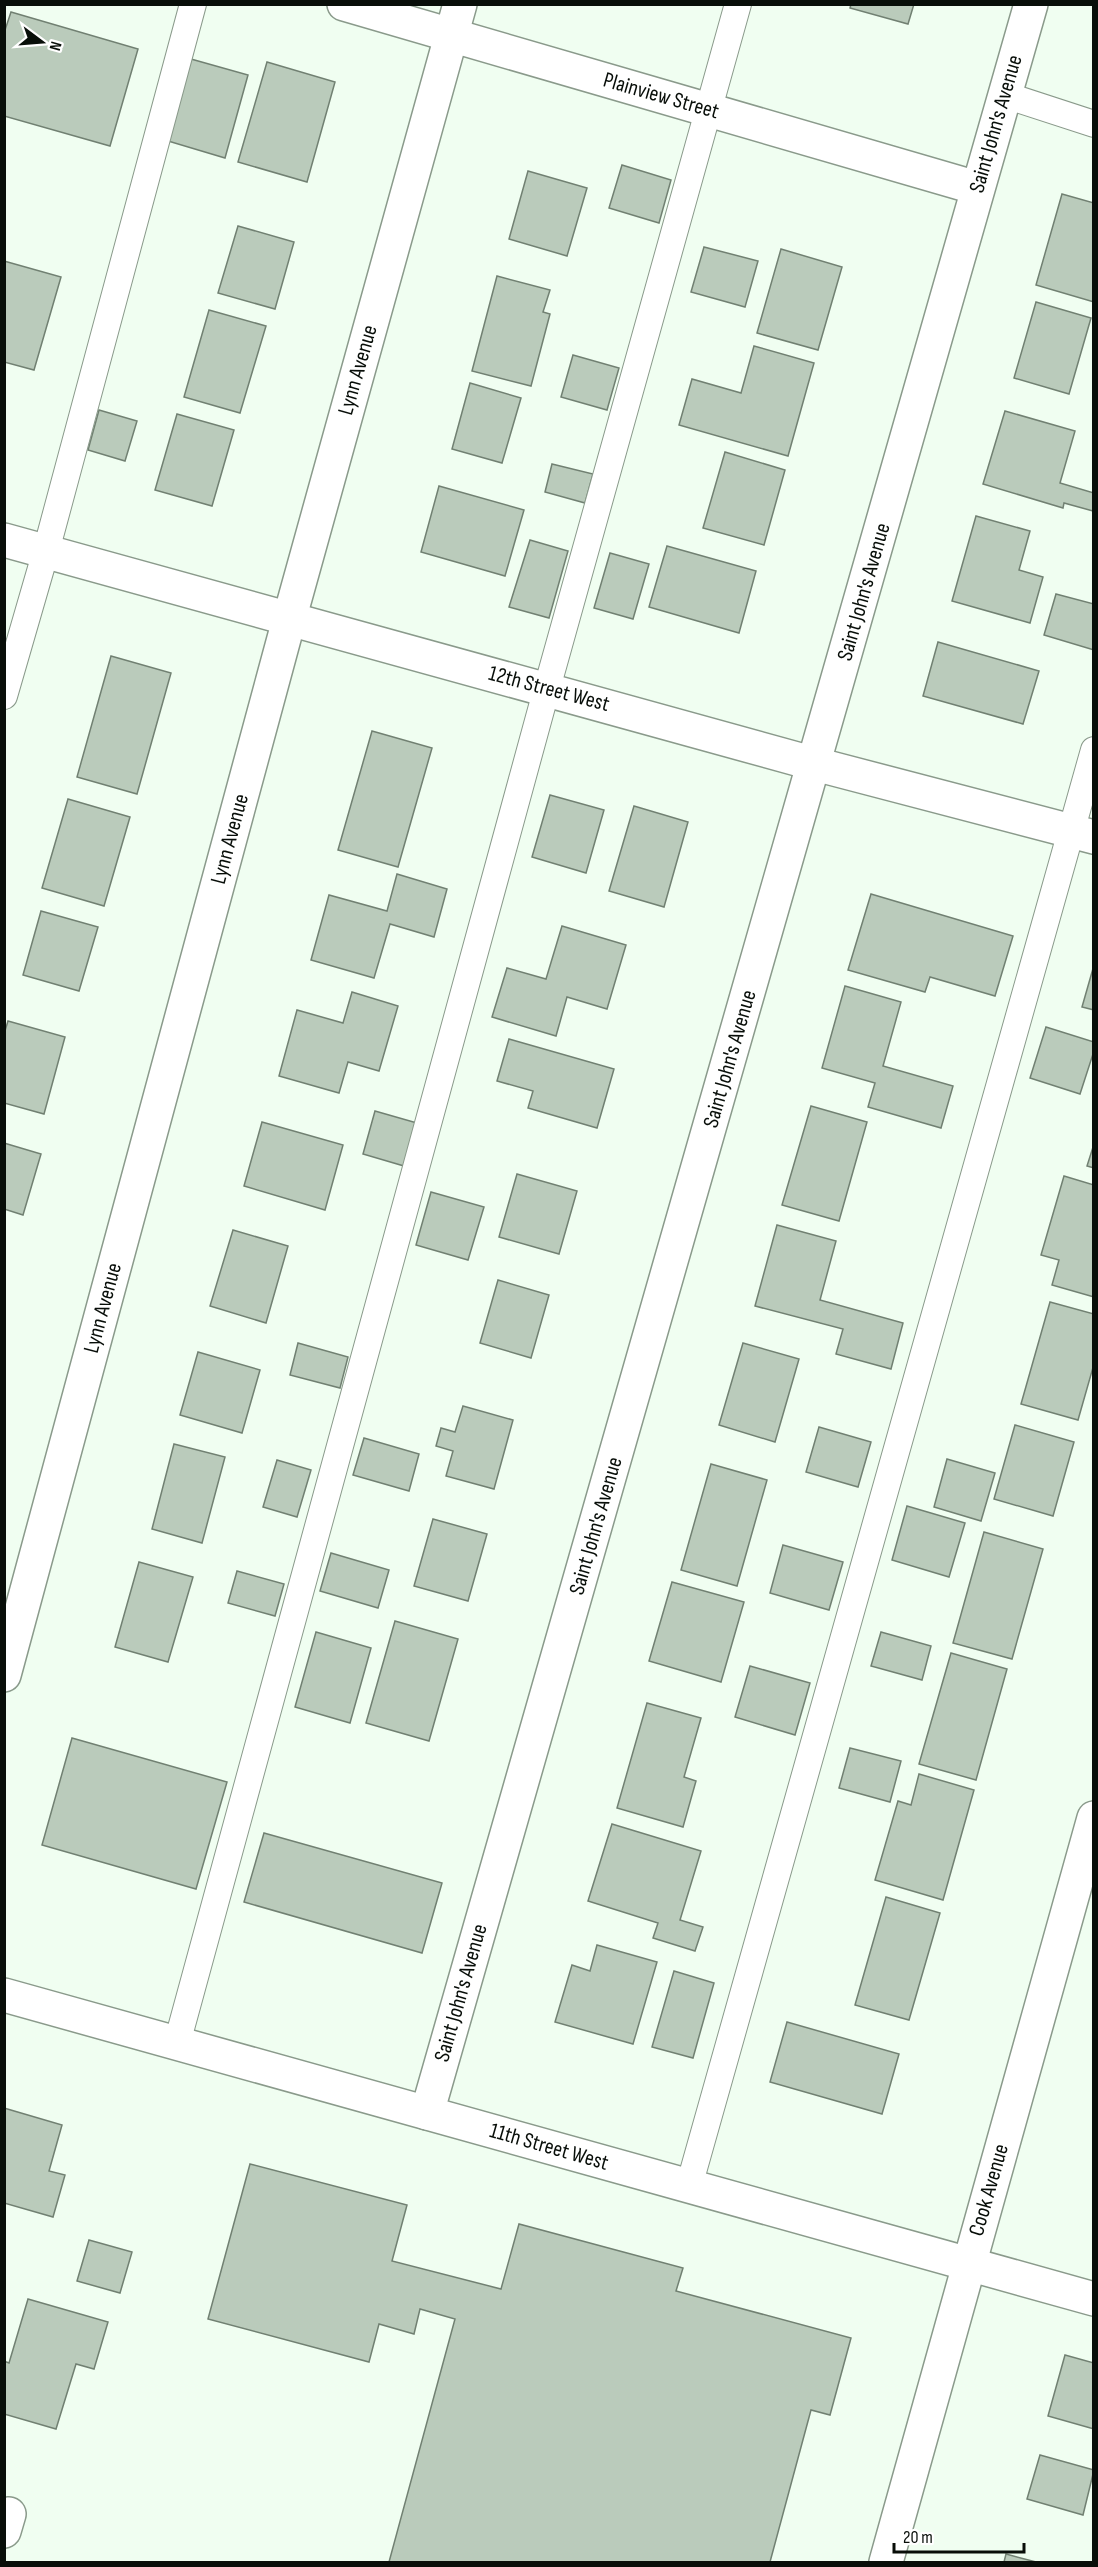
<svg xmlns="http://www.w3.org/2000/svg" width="1098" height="2567" viewBox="0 0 1098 2567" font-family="'Sofia Sans Condensed',sans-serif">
  <rect width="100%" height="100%" fill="#f0fef1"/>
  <!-- building -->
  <g fill="#bacbbb" stroke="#718072" stroke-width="1.5">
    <polygon points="851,4 914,4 908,24 850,8"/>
    <polygon points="11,12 138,49 110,146 4,116 4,33"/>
    <polygon points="191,59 248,75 225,158 168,141"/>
    <polygon points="267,62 335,82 307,182 238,162"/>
    <polygon points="622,165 671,180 659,223 609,208"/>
    <polygon points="528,171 587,188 567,256 509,239"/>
    <polygon points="1062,194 1094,203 1094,302 1036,285"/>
    <polygon points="238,226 294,242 275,309 218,293"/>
    <polygon points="704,247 758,261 745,307 691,292"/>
    <polygon points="781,249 842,267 818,350 757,333"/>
    <polygon points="4,261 61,277 34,370 4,362"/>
    <polygon points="497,276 550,290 543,312 550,314 531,386 472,371"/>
    <polygon points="1036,302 1091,318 1069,394 1014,378"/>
    <polygon points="209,310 266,326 240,413 184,397"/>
    <polygon points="754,346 814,363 788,456 679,425 692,379 741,393"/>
    <polygon points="573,355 619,368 607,410 561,397"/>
    <polygon points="470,383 521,398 502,463 452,449"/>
    <polygon points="99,410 137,421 125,461 88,450"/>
    <polygon points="1005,411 1075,431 1060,483 1094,493 1093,511 1064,503 1063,508 983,484"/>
    <polygon points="177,414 234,430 212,506 155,490"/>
    <polygon points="725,452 785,470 764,545 703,528"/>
    <polygon points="552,464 593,474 585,503 545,492"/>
    <polygon points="439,486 524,510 505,576 421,552"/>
    <polygon points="976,516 1030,531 1019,570 1043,577 1030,623 952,601"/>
    <polygon points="530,540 568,551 549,618 509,607"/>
    <polygon points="667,546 756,571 739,633 649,607"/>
    <polygon points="610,553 649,564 633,619 594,608"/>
    <polygon points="1056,594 1094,604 1094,650 1044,635"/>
    <polygon points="938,642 1039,671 1023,724 923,696"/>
    <polygon points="111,656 171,673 137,794 77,777"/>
    <polygon points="372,731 432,748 398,867 338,850"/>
    <polygon points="550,795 604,810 586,873 532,857"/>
    <polygon points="68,799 130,817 104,906 42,888"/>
    <polygon points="634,806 688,822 664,907 609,891"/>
    <polygon points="397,874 447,889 434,937 390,924 374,978 311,960 329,895 387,911"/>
    <polygon points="871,894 1013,936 995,996 930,977 925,992 848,970"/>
    <polygon points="41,911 98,927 79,991 23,975"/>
    <polygon points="562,926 626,945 607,1009 567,997 556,1036 492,1017 507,968 546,979"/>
    <polygon points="1094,965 1094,1010 1082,1007"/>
    <polygon points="845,986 901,1002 883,1066 953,1086 941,1128 868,1107 875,1083 822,1068"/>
    <polygon points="352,992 398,1006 379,1071 348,1062 339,1093 279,1076 297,1010 343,1023"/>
    <polygon points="8,1021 65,1037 44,1114 4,1103 4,1034"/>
    <polygon points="1046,1027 1094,1042 1094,1051 1080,1094 1030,1078"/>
    <polygon points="509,1039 614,1069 597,1128 528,1108 533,1091 497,1081"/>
    <polygon points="811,1106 867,1122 839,1221 782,1205"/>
    <polygon points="375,1111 417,1123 404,1166 363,1154"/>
    <polygon points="262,1122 343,1145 325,1210 244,1186"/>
    <polygon points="4,1143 41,1154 23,1215 4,1209"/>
    <polygon points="1094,1144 1094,1168 1087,1166"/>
    <polygon points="517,1174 577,1191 559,1254 499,1237"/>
    <polygon points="1064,1176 1094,1185 1094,1297 1052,1285 1059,1260 1041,1255"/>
    <polygon points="431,1192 484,1207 468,1260 416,1245"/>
    <polygon points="777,1225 836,1241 820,1300 903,1323 891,1369 836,1354 843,1329 755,1306"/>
    <polygon points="233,1230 288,1246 266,1323 210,1306"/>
    <polygon points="498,1280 549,1295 531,1358 480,1343"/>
    <polygon points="1050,1302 1094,1314 1094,1364 1078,1420 1021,1404"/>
    <polygon points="298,1343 348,1357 340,1388 290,1375"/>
    <polygon points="743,1343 799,1359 775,1442 719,1425"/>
    <polygon points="198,1352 260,1370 242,1433 180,1415"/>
    <polygon points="463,1406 513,1420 494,1489 446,1476 453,1451 436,1446 441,1428 455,1432"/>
    <polygon points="1015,1425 1074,1442 1053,1516 994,1499"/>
    <polygon points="819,1427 871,1442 858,1487 806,1472"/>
    <polygon points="364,1438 419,1454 409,1491 353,1475"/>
    <polygon points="174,1444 225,1457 202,1543 152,1529"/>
    <polygon points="947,1459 995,1473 981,1521 934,1507"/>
    <polygon points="277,1460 311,1470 297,1517 263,1507"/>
    <polygon points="711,1464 767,1480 737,1586 681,1570"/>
    <polygon points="907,1506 965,1523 949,1577 892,1560"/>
    <polygon points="433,1519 487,1534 468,1601 414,1586"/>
    <polygon points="984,1532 1043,1549 1012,1659 953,1643"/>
    <polygon points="783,1545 843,1562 829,1610 770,1593"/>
    <polygon points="331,1553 389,1570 378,1608 320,1591"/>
    <polygon points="139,1562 193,1577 168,1662 115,1647"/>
    <polygon points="237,1571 284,1584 275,1616 228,1603"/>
    <polygon points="672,1582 744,1602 721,1682 649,1661"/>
    <polygon points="395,1621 458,1639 429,1741 366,1723"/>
    <polygon points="316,1632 371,1648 350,1723 295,1707"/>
    <polygon points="881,1632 931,1646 922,1680 871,1666"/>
    <polygon points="951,1653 1007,1669 976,1780 919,1764"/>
    <polygon points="750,1666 810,1683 795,1735 735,1717"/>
    <polygon points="647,1703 701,1718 684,1777 696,1781 683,1827 617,1808"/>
    <polygon points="72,1738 227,1782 196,1889 42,1845"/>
    <polygon points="850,1748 901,1761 890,1802 839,1788"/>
    <polygon points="919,1774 974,1790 943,1900 875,1880 898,1801 911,1805"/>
    <polygon points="612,1824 701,1851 680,1920 703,1927 695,1951 653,1938 658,1923 588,1901"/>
    <polygon points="264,1833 442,1883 422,1953 244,1902"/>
    <polygon points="886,1897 940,1913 909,2020 855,2005"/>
    <polygon points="597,1945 657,1962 633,2044 555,2022 572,1965 590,1971"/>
    <polygon points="674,1971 714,1983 693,2058 652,2047"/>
    <polygon points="787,2022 899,2054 882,2114 770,2082"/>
    <polygon points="4,2108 62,2125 49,2171 65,2175 53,2217 4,2203"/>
    <polygon points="250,2164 407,2205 392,2261 501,2289 519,2224 683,2268 676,2291 851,2338 830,2415 811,2410 770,2562 389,2562 455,2319 420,2309 414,2334 379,2324 369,2362 208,2319"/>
    <polygon points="89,2240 132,2252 120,2293 77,2281"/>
    <polygon points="28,2299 108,2322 94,2369 76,2364 56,2429 4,2414 4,2361 9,2363"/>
    <polygon points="1065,2355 1094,2363 1094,2429 1048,2416"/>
    <polygon points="1040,2455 1094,2470 1083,2515 1027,2499"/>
    <polygon points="1006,2554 1036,2562 1004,2562"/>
  </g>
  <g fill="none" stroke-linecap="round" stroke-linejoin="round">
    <defs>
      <g id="lane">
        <polyline points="1005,95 1094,124"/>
        <polyline points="4,696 46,551 193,4"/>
        <polyline points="177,2043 547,688 738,4"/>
        <polyline points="689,2186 1094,750"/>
      </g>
      <g id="street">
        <polyline points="344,4 977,188"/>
        <polyline points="4,540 815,764 1094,837"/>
        <polyline points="4,1675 289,620 460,4"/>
        <polyline points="4,1995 1094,2299"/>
        <polyline points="427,2113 1031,4"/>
        <polyline points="4,2531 9,2514"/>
        <polyline points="886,2562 1094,1818"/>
      </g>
    </defs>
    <!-- lane casing -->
    <use href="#lane" stroke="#8a9a8b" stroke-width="28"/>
    <!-- street casing -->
    <use href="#street" stroke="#8a9a8b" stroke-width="36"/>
    <!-- lane -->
    <use href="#lane" stroke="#fff" stroke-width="26"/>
    <!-- street -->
    <use href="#street" stroke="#fff" stroke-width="33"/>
  </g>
  <g text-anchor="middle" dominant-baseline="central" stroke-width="6" stroke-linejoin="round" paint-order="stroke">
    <!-- street labels -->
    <g font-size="22" fill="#080e09" stroke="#fff">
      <text transform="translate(661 96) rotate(16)">Plainview Street</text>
      <text transform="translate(996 124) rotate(-74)">Saint John's Avenue</text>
      <text transform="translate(358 370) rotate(-74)">Lynn Avenue</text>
      <text transform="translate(864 592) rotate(-74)">Saint John's Avenue</text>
      <text transform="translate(549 689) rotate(15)">12th Street West</text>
      <text transform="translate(230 839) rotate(-75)">Lynn Avenue</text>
      <text transform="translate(730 1059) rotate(-74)">Saint John's Avenue</text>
      <text transform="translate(103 1308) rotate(-75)">Lynn Avenue</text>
      <text transform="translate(596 1526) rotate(-74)">Saint John's Avenue</text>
      <text transform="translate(461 1993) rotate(-74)">Saint John's Avenue</text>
      <text transform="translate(549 2147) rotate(16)">11th Street West</text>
      <text transform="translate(989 2190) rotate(-74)">Cook Avenue</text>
    </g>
  </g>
  <!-- border -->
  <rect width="1098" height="2567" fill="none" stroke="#080e09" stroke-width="12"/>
  <!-- north arrow -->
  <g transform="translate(42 42) rotate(106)" stroke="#ffffff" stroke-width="4.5" paint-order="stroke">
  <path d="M0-4.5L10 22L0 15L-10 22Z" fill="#080e09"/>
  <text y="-9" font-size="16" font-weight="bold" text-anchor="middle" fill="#080e09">N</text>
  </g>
  <!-- scale -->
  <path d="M894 2543v9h130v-9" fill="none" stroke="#080e09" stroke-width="3"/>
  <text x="903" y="2543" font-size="18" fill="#080e09" stroke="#ffffff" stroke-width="4.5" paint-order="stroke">20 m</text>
</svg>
